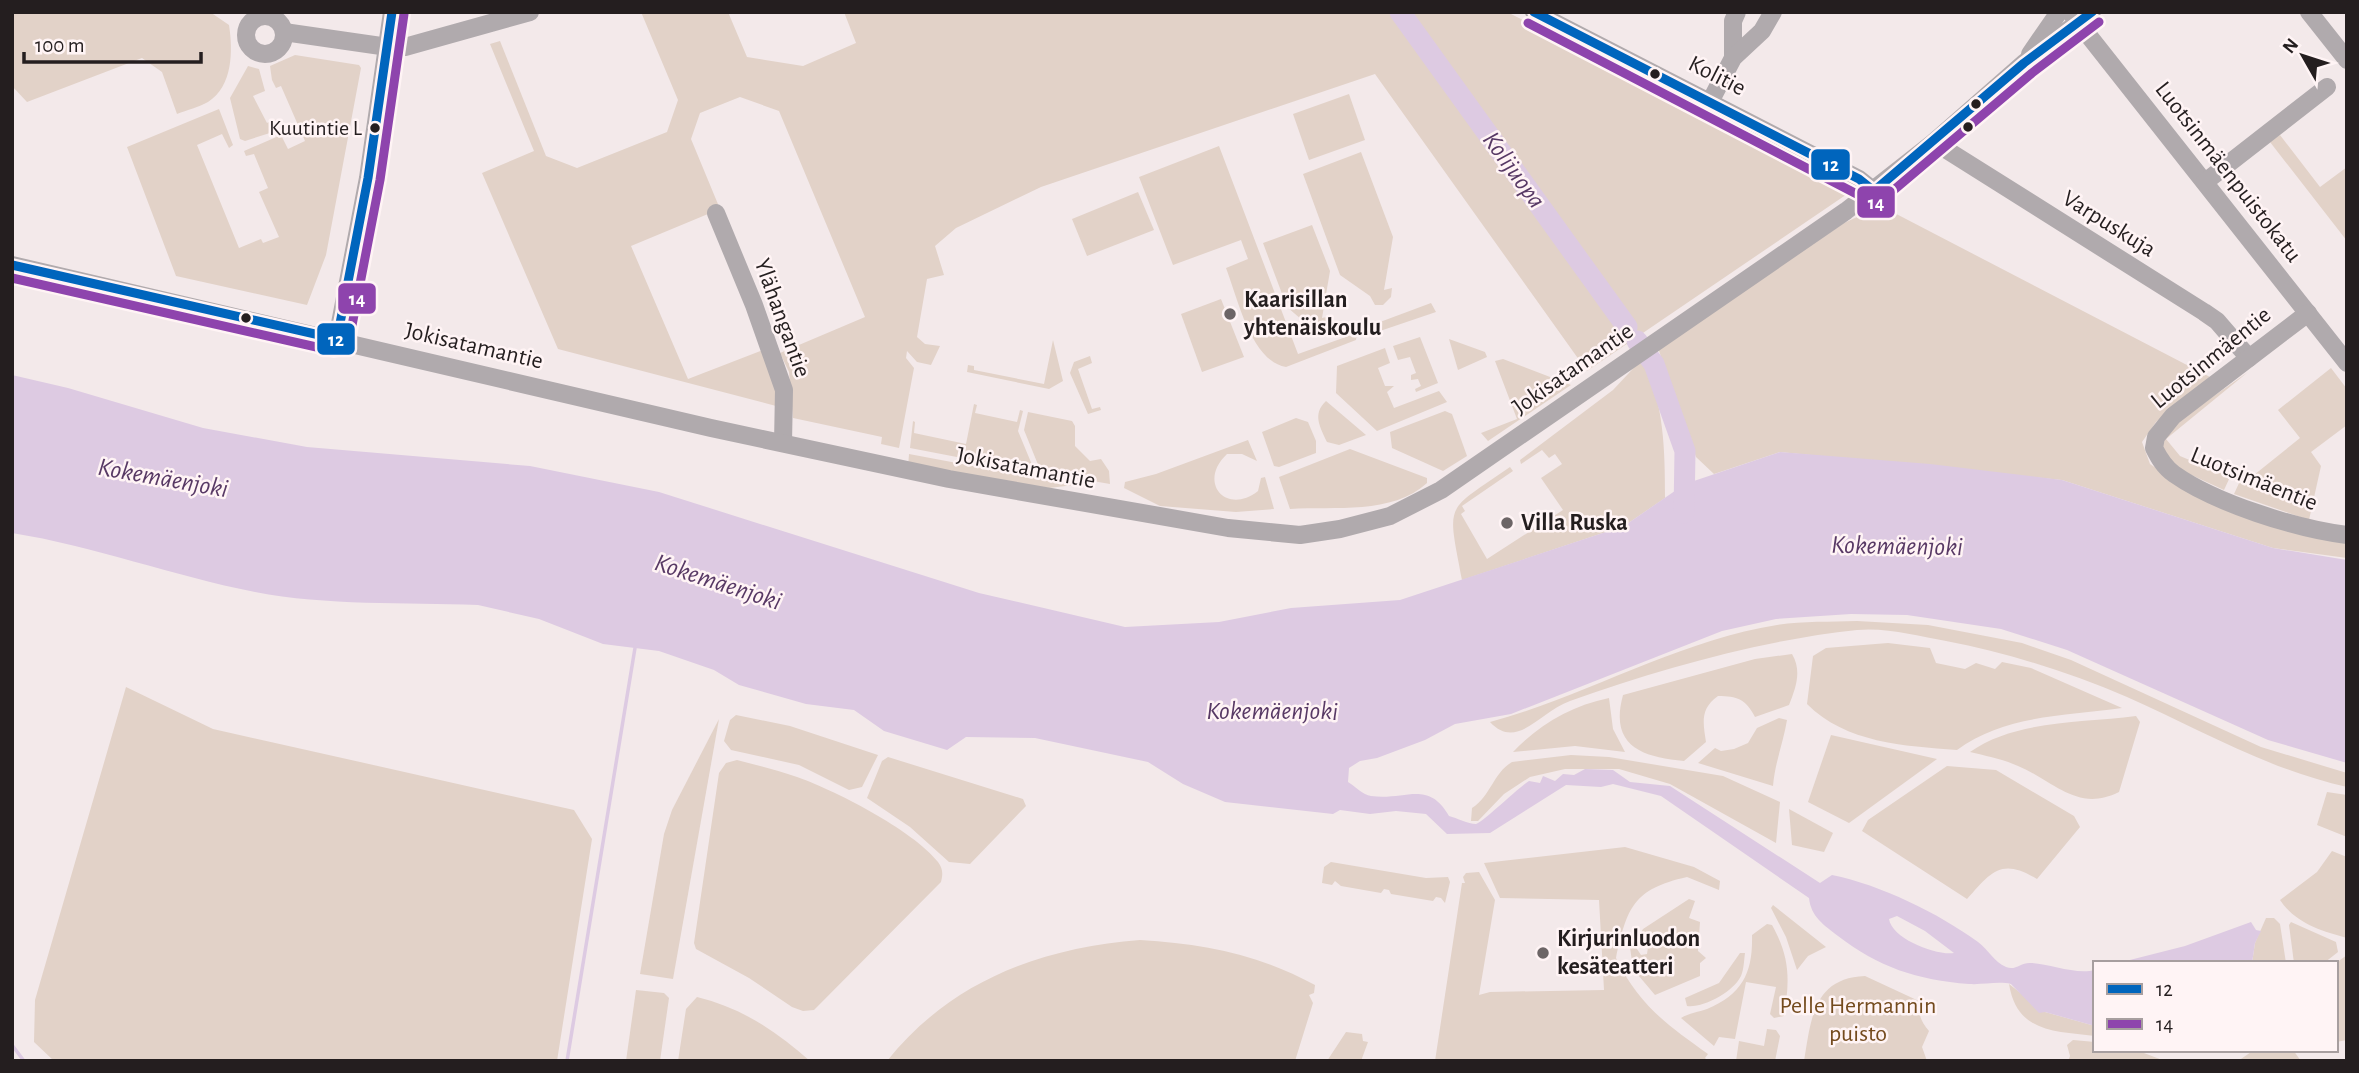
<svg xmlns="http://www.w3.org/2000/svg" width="2359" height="1073" viewBox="0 0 2359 1073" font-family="'Alegreya Sans',sans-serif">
  <rect width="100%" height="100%" fill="#f3e9ea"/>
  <!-- green -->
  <g fill="#e2d2c8">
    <path d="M 12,12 L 210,12 L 229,25 C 233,51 233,86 208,102 C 199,107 187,110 177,114 L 162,72 L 142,58 L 27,102 L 12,86 Z"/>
    <polygon points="641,12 728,12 747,57 803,66 856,43 844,12 1507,12 1856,188 1587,371 1375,74 1041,187 956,228 935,246 944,275 927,279 917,337 925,344 940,346 931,365 917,362 907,351 906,358 914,368 899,448 881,444 882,437 793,418 789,372 780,353 865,317 779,111 740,97 700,113 691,139 720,209 631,246 688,379 763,350 775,382 776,406 558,349 482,173 534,151 490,44 500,41 546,156 577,168 667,132 678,100"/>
    <polygon points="295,55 359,65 361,68 326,255 307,305 176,276 127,147 219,109 233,145 229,148 222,134 197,145 239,248 261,239 263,243 279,237 259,192 268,188 254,154 246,156 244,151 281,135 288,149 305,141 281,86 276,88 272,80 270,66"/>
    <polygon points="248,66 259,69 265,91 253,96 267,123 275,119 277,127 273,132 245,141 240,139 230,98"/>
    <polygon points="1349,94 1365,140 1309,160 1293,114"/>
    <polygon points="2280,135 2320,187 2347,167 2347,241 2270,142"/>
    <path d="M 1219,146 L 1298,354 L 1357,333 L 1356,340 L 1286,367 C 1251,361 1238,299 1226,268 L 1248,259 L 1241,240 L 1173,265 L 1139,177 Z"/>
    <polygon points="1361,152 1393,237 1384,290 1392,288 1391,297 1383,305 1375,305 1370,296 1340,275 1303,174"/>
    <polygon points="1138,192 1154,230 1087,256 1072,219"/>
    <polygon points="1881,206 2210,377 2156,422 2142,442 2150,464 2181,485 2347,539 2347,558 2273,548 2062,480 1780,452 1714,474 1696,457 1658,348 1844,223"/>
    <polygon points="1312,225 1330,271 1322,318 1331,316 1328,327 1316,332 1287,307 1263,243"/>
    <polygon points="1221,299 1244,357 1202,372 1181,314"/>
    <polygon points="1431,303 1436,312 1380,331 1372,325"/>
    <polygon points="1420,337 1438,383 1416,392 1415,389 1421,386 1418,379 1411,380 1411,375 1416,373 1410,357 1398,360 1393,346"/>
    <polygon points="1449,339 1485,352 1487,357 1458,370"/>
    <polygon points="1053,340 1063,381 1049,389 967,372 968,365 974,366 974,370 1044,384"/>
    <polygon points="1385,348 1390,363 1378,368 1385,386 1394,386 1387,392 1394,408 1439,391 1447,402 1377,431 1336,393 1337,366"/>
    <polygon points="1090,356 1092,363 1078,369 1092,409 1100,407 1101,410 1088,414 1070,373 1074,362"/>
    <path d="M 1643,358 C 1664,404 1665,449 1665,498 L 1624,526 L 1462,580 C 1447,500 1444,513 1510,467 L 1513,471 L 1462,506 L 1465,511 L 1461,514 L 1487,559 L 1563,510 L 1541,478 L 1562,464 L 1555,454 L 1549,458 L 1542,450 L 1521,464 L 1520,460 L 1613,390 Z"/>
    <polygon points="1503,359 1571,385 1488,441 1481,433 1517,419 1495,361"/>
    <polygon points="2331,368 2347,389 2347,425 2311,452 2321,466 2309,520 2234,494 2240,481 2244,483 2300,438 2278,410"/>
    <polygon points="2248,372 2166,439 2180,456 2230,477 2224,490 2174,467 2161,445 2177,422"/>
    <path d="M 1326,401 L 1366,435 L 1339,445 L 1327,442 C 1320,427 1312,414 1326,401 Z"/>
    <polygon points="974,404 977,405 975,413 1017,422 1020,410 1023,411 1018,431 1035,472 910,448 913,421 915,422 914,433 966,444"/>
    <polygon points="1445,411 1452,414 1467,456 1443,471 1392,448 1390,432"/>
    <polygon points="1028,412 1072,421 1075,426 1075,446 1090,461 1101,459 1109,471 1110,484 1041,472 1024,430"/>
    <polygon points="1296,418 1308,422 1316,441 1316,453 1279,467 1274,466 1262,432"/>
    <path d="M 1248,440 L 1257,461 L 1242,454 L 1227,454 C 1197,482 1226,516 1258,491 L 1261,478 L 1265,477 L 1274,509 L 1236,512 L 1160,506 L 1124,488 L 1125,482 L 1156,474 Z"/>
    <path d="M 1350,449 L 1427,478 L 1427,483 C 1392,515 1335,506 1290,509 L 1279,477 Z"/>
    <polygon points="909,454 1074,485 1049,488 908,467"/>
    <path d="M 1857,621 L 1928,625 L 2022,643 L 2071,660 L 2261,747 L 2347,773 L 2347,787 C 2269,770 2199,729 2127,697 C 2069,672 2008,653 1946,641 C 1919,636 1885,627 1857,630 C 1762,640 1660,669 1570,701 C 1539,712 1517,751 1490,722 C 1586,696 1677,641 1777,625 C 1803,621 1830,622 1857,621 Z"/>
    <path d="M 1888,643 L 1930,648 L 1936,663 L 1965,669 L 1976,663 L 1995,669 L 2002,662 L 2031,668 L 2122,708 C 2065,716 2004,715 1957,750 C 1904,746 1846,743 1807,704 L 1813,656 L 1826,648 Z"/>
    <path d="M 1792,654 C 1802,671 1796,687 1789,705 L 1755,717 C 1746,699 1737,696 1718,696 C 1700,709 1703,722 1706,742 L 1684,761 C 1642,757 1609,746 1623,695 L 1755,659 Z"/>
    <polygon points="126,687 213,729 574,810 592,839 557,1061 54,1061 34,1042 35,1000"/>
    <path d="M 1609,698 L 1613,729 L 1625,752 L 1575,746 L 1513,752 C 1540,724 1571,706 1609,698 Z"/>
    <polygon points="736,715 790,726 878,755 862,787 849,790 799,765 731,750 724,741 730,720"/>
    <path d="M 2136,716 L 2140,722 L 2119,792 C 2077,813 2054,781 2018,766 C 2003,759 1986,756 1970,752 C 2015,720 2082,723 2136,716 Z"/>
    <path d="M 1779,718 L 1787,720 C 1783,744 1775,762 1773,786 L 1698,763 L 1715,748 L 1721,751 L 1734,749 L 1748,743 L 1757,728 Z"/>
    <polygon points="719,719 673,979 640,974 664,834 672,810"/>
    <polygon points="1831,735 1937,759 1849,823 1808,802"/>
    <path d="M 1571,755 L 1609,757 L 1723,776 L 1780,802 L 1776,843 L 1670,784 L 1619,769 L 1565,769 L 1530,777 L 1504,794 L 1478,821 L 1471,821 L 1472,808 C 1491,796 1493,773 1512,762 Z"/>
    <polygon points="888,757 1023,799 1026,806 970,864 949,862 910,827 867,798 882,761"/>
    <path d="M 737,760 C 756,765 776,770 794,776 C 833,789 913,830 938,862 C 943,869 943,874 941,882 L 814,1010 L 803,1011 L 792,1007 L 749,978 L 696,949 L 694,943 L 719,773 L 726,763 Z"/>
    <path d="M 1947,766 L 1996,770 L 2074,816 L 2080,827 L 2037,879 C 2001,857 1991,872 1967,899 L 1862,831 L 1868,820 Z"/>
    <polygon points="2327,792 2347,795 2347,837 2317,825"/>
    <polygon points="1789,809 1833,833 1824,852 1792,845"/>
    <path d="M 1625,847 L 1694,867 L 1720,881 L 1719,890 L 1687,877 C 1633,889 1627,908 1616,958 C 1639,1005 1666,1024 1708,1054 L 1705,1058 L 1708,1061 L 1435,1061 L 1462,883 L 1465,883 L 1463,877 L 1466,873 L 1479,872 L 1495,900 L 1479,995 L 1490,992 L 1604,990 L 1599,900 L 1500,898 L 1484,863 Z"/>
    <path d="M 2332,851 L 2347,857 L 2347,938 C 2321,931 2295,923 2280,900 L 2317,872 Z"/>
    <polygon points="1331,862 1426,878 1448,877 1450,882 1445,903 1441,898 1436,897 1433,901 1391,894 1389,890 1384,889 1381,893 1341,886 1335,881 1332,885 1322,883 1324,867"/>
    <polygon points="1689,899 1695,901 1689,918 1700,922 1698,951 1706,958 1700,963 1700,976 1655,995 1633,969 1630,947 1635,946 1641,955 1647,954 1648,947 1639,936 1643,929"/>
    <polygon points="1773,905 1826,947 1808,956 1797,970 1786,937 1771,908"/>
    <polygon points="2266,918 2274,918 2280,924 2286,963 2252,963 2255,943"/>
    <polygon points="2291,922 2336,942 2338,952 2324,963 2294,963 2289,925"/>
    <path d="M 1767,924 L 1772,925 C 1790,957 1790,980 1784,1016 L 1774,1018 L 1770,1014 L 1776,987 L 1746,982 L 1735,1039 L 1719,1037 L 1714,1046 L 1681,1018 C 1689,1013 1699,1012 1707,1009 C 1743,994 1753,972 1752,935 Z"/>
    <path d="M 1140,940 C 1204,944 1258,954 1315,985 L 1314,993 L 1309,995 L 1313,1003 L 1295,1061 L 887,1061 C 951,981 1040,948 1140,940 Z"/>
    <path d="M 1740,953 L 1745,953 C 1744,960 1744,969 1741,976 C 1733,992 1704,1008 1687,1006 L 1685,998 L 1719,983 Z"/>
    <polygon points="2347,955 2347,1040 2336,1042 2336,963"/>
    <path d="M 1865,976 L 1921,1002 C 1917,1013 1921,1022 1929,1031 L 1922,1047 L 1927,1061 L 1804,1061 C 1811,1020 1813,978 1865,976 Z"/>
    <path d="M 2009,984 L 2045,1012 L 2095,1026 L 2095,1036 C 2055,1031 2017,1033 2009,984 Z"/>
    <polygon points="636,990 664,993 669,998 660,1061 626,1061"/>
    <path d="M 697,997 C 742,1008 776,1031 810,1061 L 678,1061 L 686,1009 Z"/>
    <polygon points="1767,1029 1776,1030 1780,1036 1775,1061 1736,1061 1739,1041 1764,1046"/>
    <polygon points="1346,1032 1362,1034 1363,1041 1368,1042 1361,1061 1327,1061"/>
    <polygon points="2073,1040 2095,1042 2095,1050 2136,1050 2165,1061 2068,1061 2070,1056 2067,1045"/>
    <polygon points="2254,1050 2293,1050 2301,1061 2238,1061"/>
  </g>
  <!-- water -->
  <g fill="#ddcae2" fill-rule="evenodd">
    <path d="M 12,375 L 68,388 L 203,428 L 307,447 L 530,466 L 659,492 L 979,593 L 1125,627 L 1219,622 L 1291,608 L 1400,600 L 1624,526 L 1685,484 L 1780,452 L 1930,464 L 2062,480 L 2273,548 L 2347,560 L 2347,763 L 2268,740 L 2067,650 L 2001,629 L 1907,615 L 1851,614 L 1776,619 L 1722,631 L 1511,714 L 1455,724 L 1425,740 L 1377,758 L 1360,761 L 1349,768 L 1348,782 C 1355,786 1363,795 1371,796 C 1405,801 1428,779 1449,816 C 1457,818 1468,824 1476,824 C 1481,824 1518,788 1529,781 L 1540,783 L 1543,776 L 1555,781 L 1563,774 L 1574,775 L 1585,769 L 1613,770 L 1630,782 L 1670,786 L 1820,883 L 1832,875 C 1881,885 1938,913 1978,942 C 1988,949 1994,962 2006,967 C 2016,971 2021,962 2031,963 C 2050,964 2076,975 2095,970 L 2095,1026 L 2045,1012 L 2039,1013 L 2011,984 C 1998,981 1983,985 1969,984 C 1917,980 1878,967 1838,936 C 1824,925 1811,917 1809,898 L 1661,796 L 1613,784 L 1601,787 L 1566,785 L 1490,833 L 1447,834 L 1426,814 L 1396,811 L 1370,814 L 1340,810 L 1333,814 L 1225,802 L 1183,784 L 1148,762 L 1035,738 L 966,737 L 947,750 L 884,731 L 854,710 L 806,704 L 739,685 L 714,670 L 659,651 L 603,644 L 539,619 L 478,605 C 404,602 327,606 255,592 C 173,576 94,546 12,533 ZM 1897,916 L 1925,931 L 1954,953 C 1937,956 1892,939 1889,919 Z"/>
    <polygon points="2251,922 2256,930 2261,931 2255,943 2252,963 2118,963 2185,946"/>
  </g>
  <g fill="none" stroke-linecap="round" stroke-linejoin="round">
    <!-- stream -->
    <g stroke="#ddcae2" stroke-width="3.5">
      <polyline points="12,1045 24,1061"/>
      <polyline points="567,1061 635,648"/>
    </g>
    <!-- river -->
    <g stroke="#ddcae2" stroke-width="21">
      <polyline points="1400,12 1627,327"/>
      <polyline points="1637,341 1654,364 1685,451 1684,513"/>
    </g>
    <!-- minor -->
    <g stroke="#b0aaad" stroke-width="18">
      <polyline points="1534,12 1859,179 1874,191"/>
      <polyline points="2070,12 2347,363"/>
      <polyline points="2309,12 2347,60"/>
      <circle cx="265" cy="35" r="19"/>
      <polyline points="284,32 388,47 405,47 530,12"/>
      <polyline points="2030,54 2059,12"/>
      <polyline points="1733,58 1733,21 1737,12"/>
      <polyline points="1711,100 1733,58 1762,31 1773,12"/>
      <polyline points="1934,142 2204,312 2217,321 2249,358"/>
      <polyline points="2205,182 2327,87"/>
      <polyline points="716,213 754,305 784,390 783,443"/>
      <polyline points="12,265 711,428 949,479 1228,528 1300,535 1340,529 1390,516 1441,490 1846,211 1934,142 2024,63 2092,12"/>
      <path d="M 2308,313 L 2173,416 L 2156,437 L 2154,448 C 2159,458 2164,467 2174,474 C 2215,503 2297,529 2347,535"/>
      <polyline points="337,339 368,178 392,12"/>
    </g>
    <defs>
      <g id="bus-1">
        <polyline points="1534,12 1859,179 1874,191 2024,63 2092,12"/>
        <polyline points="12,265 337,339 368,178 392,12"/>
      </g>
      <g id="bus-2">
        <polyline points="1528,23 1874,203 1882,200 2032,73 2099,22"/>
        <polyline points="12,278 334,351 344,349 349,341 380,180 404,14"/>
      </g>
    </defs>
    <!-- bus-1 casing -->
    <use href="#bus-1" stroke="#fff4f5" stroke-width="14"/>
    <!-- bus-2 casing -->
    <use href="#bus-2" stroke="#fff4f5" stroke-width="14"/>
    <!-- bus-1 -->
    <use href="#bus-1" stroke="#0065bd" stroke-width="9"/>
    <!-- bus-2 -->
    <use href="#bus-2" stroke="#8e44ad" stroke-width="9"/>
  </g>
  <!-- markers -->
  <g fill="#241e1f" stroke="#fff4f5" stroke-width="2.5">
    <circle cx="1655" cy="74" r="6"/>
    <circle cx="1976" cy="104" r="6"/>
    <circle cx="1968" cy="127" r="6"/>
    <circle cx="375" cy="128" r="6"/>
    <circle cx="246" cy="318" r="6"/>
  </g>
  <g fill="#6c6566" stroke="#fff4f5" stroke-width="2.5">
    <circle cx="1230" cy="314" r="7"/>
    <circle cx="1507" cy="523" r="7"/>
    <circle cx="1543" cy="953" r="7"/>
  </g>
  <g text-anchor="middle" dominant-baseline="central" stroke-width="5" stroke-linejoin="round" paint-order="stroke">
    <!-- bus labels -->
    <g font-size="22" fill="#241e1f" stroke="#fff4f5" text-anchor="end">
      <text x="362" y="128">Kuutintie L</text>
    </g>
    <!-- street labels -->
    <g font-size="24" fill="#241e1f" stroke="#fff4f5">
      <text transform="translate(1717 76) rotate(27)">Kolitie</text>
      <text transform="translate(2228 172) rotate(52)">Luotsinmäenpuistokatu</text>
      <text transform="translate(2109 224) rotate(32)">Varpuskuja</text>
      <text transform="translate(782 318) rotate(70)">Ylähangantie</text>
      <text transform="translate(474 346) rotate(13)">Jokisatamantie</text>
      <text transform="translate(2211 358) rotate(-39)">Luotsinmäentie</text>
      <text transform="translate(1573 369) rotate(-35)">Jokisatamantie</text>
      <text transform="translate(1026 468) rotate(11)">Jokisatamantie</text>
      <text transform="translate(2254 479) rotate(22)">Luotsimäentie</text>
    </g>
    <!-- poi labels -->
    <g font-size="24" font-weight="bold" fill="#241e1f" stroke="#fff4f5" text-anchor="start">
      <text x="1244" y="300">Kaarisillan<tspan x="1244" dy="28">yhtenäiskoulu</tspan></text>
      <text x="1521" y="523">Villa Ruska</text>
      <text x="1557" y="939">Kirjurinluodon<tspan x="1557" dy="28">kesäteatteri</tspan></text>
    </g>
    <!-- park labels -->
    <g font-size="24" fill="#744b1e" stroke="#fff4f5">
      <text x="1858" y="1006">Pelle Hermannin<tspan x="1858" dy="28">puisto</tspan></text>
    </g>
    <!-- water labels -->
    <g font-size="26" font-style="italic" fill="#583965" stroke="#fff4f5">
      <text transform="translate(1514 170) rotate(54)">Kolijuopa</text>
      <text transform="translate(163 478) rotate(10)">Kokemäenjoki</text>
      <text transform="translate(1897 546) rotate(1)">Kokemäenjoki</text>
      <text transform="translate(718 582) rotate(18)">Kokemäenjoki</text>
      <text x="1272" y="711">Kokemäenjoki</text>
    </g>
  </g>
  <g stroke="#fff4f5" stroke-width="2.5">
    <rect x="1810" y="148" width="41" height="33" rx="7" fill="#0065bd"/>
    <rect x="1856" y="185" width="40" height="34" rx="7" fill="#8e44ad"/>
    <rect x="337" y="282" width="40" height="33" rx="7" fill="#8e44ad"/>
    <rect x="316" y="322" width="40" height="34" rx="7" fill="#0065bd"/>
  </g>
  <g font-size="19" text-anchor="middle" font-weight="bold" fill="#fff">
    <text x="1831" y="171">12</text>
    <text x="1876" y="209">14</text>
    <text x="357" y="305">14</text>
    <text x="336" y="346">12</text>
  </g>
  <!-- border -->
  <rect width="2359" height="1073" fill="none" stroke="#241e1f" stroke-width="28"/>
  <!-- legend -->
  <rect x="2093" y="961" width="245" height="91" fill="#fff4f5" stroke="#a79e9f" stroke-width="2"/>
  <rect x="2107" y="984" width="35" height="10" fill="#0065bd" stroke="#a79e9f" stroke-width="2"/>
  <text x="2156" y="996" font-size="21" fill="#241e1f">12</text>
  <rect x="2107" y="1019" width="35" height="10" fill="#8e44ad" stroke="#a79e9f" stroke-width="2"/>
  <text x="2156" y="1031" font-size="21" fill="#241e1f">14</text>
  <!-- north arrow -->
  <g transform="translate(2303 56) rotate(309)" stroke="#fff4f5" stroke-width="5" paint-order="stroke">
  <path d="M0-5L12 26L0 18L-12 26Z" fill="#241e1f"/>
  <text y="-10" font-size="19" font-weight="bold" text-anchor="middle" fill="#241e1f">N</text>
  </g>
  <!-- scale -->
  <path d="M24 52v10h177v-10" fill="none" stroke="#241e1f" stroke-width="3.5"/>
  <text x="35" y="52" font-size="21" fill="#241e1f" stroke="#fff4f5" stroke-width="5" paint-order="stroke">100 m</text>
</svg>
